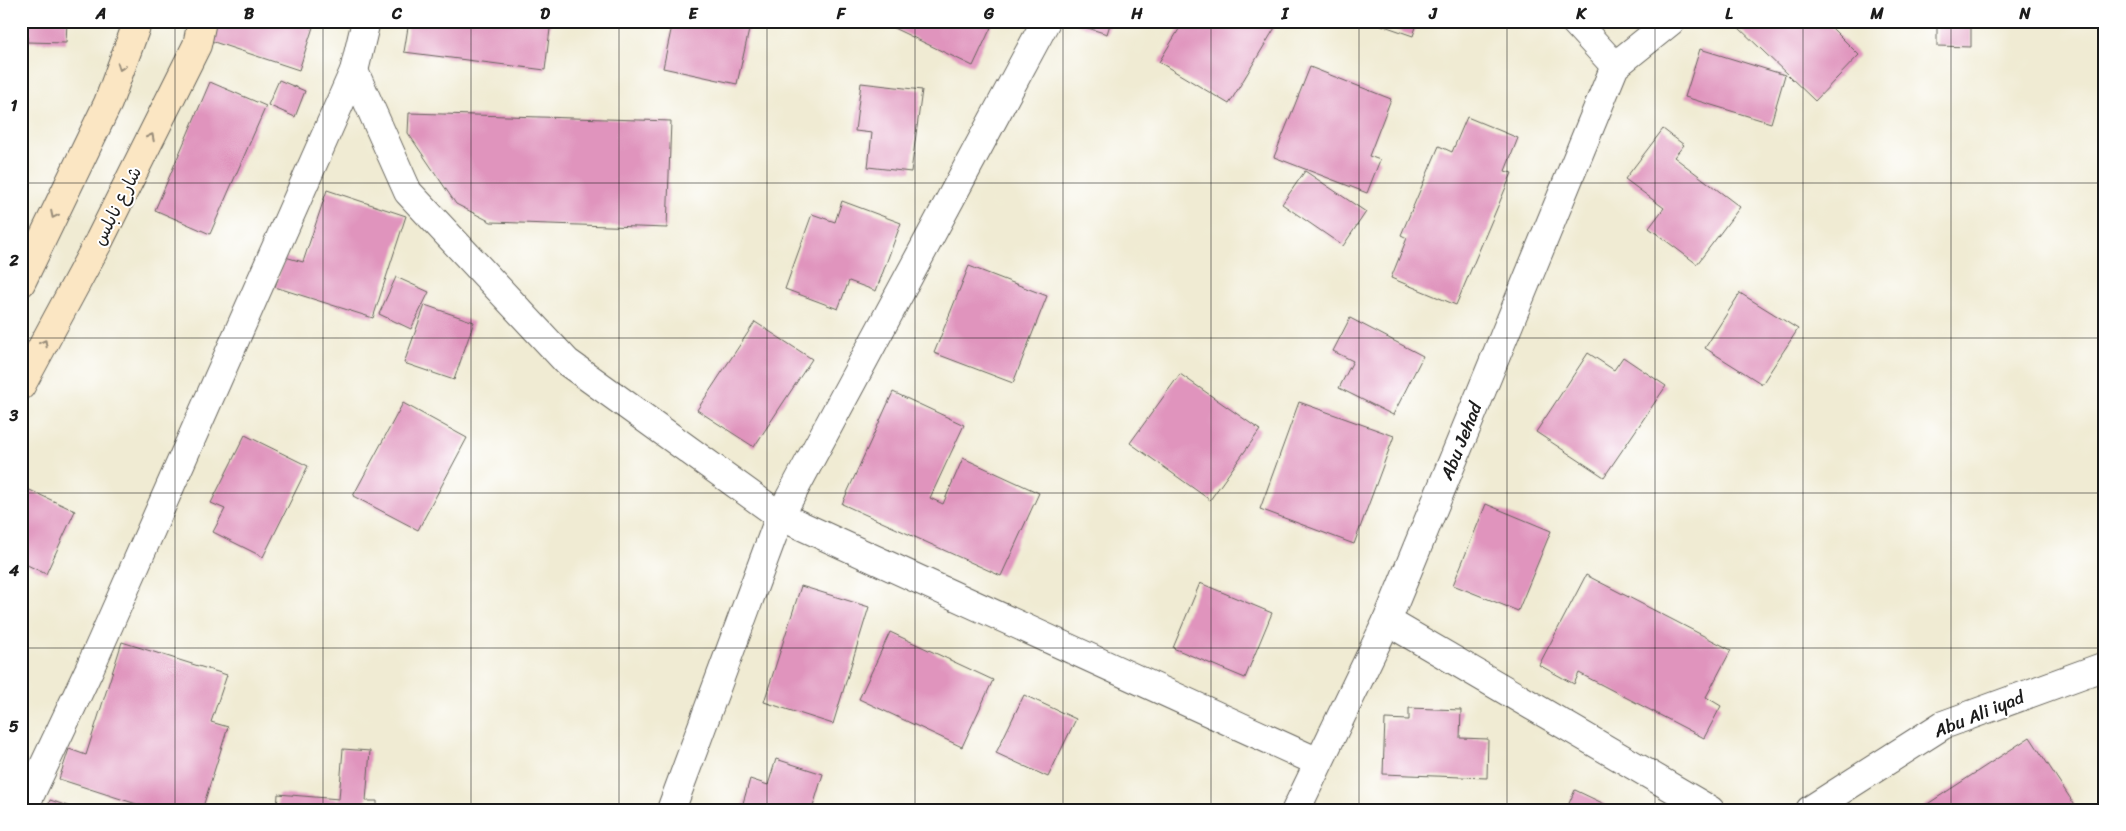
<svg xmlns="http://www.w3.org/2000/svg" width="2126" height="831" viewBox="0 0 2126 831" font-family="Sriracha,'Playpen Sans Arabic',sans-serif">
  <rect width="100%" height="100%" fill="#fff"/>
  <filter id="ink" filterUnits="userSpaceOnUse"><feTurbulence type="fractalNoise" baseFrequency=".02" numOctaves="2"/><feDisplacementMap in="SourceGraphic" scale="10" xChannelSelector="R" yChannelSelector="G"/><feConvolveMatrix kernelMatrix="1 2 1 2 8 2 1 2 1" color-interpolation-filters="sRGB"/></filter>
  <filter id="wash" filterUnits="userSpaceOnUse"><feTurbulence type="fractalNoise" baseFrequency=".0096" numOctaves="4" result="noise"/><feDisplacementMap in="SourceGraphic" scale="20" xChannelSelector="R" yChannelSelector="G"/><feGaussianBlur stdDeviation="1.12" result="paint"/><feColorMatrix in="noise" values="0 0 0 0 0 0 0 0 0 0 0 0 0 0 0 0 0 1.4 0 .05"/><feComposite in="paint" operator="in"/></filter>
  <g filter="url(#wash)">
    <rect width="100%" height="100%" fill="#f0ebd3"/>
    <g id="blocks">
      <!-- building -->
      <g fill="#e094bd">
        <polygon points="28,21 67,21 66,43 27,42"/>
        <polygon points="214,21 315,21 299,70 208,40"/>
        <polygon points="409,21 551,21 545,70 404,52"/>
        <polygon points="673,21 751,21 737,84 663,68"/>
        <polygon points="879,21 994,21 973,66"/>
        <polygon points="1076,21 1111,21 1107,34 1075,24"/>
        <polygon points="1184,21 1279,21 1229,104 1159,62"/>
        <polygon points="1370,21 1418,21 1413,36"/>
        <polygon points="1740,21 1825,21 1859,55 1815,101 1736,25"/>
        <polygon points="1937,21 1971,21 1971,47 1937,46"/>
        <polygon points="1700,49 1785,75 1771,123 1685,97"/>
        <polygon points="1310,67 1391,99 1369,156 1380,160 1367,193 1274,157"/>
        <polygon points="279,80 305,91 295,117 268,105"/>
        <polygon points="210,82 266,106 210,234 155,210"/>
        <polygon points="861,83 922,90 911,172 868,167 872,133 855,131"/>
        <polygon points="409,113 671,121 667,228 491,222 456,204 408,133"/>
        <polygon points="1467,117 1518,138 1505,171 1512,173 1456,305 1391,278 1407,238 1401,235 1439,146 1452,152"/>
        <polygon points="1663,129 1684,145 1674,157 1740,207 1697,264 1649,228 1664,208 1625,179"/>
        <polygon points="1305,171 1366,212 1343,246 1282,204"/>
        <polygon points="327,190 406,216 373,318 275,287 285,257 303,262"/>
        <polygon points="842,201 901,223 876,291 849,281 838,309 785,289 812,214 835,222"/>
        <polygon points="969,266 1047,296 1013,383 934,353"/>
        <polygon points="396,277 429,292 411,329 379,314"/>
        <polygon points="1740,293 1798,329 1762,384 1705,348"/>
        <polygon points="425,305 474,322 454,380 404,363"/>
        <polygon points="1350,318 1423,356 1393,415 1339,388 1353,361 1333,351"/>
        <polygon points="755,322 812,359 754,447 697,410"/>
        <polygon points="1588,353 1614,370 1623,357 1666,386 1604,477 1536,432"/>
        <polygon points="1180,374 1260,430 1210,500 1130,443"/>
        <polygon points="893,392 964,425 930,498 943,504 963,458 1039,493 1001,576 842,504"/>
        <polygon points="1299,402 1394,436 1354,544 1260,509"/>
        <polygon points="403,403 467,438 418,530 353,496"/>
        <polygon points="245,435 308,466 263,557 213,532 225,509 211,503"/>
        <polygon points="21,486 75,511 46,574 21,562"/>
        <polygon points="1486,504 1551,531 1518,611 1453,585"/>
        <polygon points="1586,575 1731,650 1706,697 1721,706 1704,738 1579,673 1574,684 1539,665"/>
        <polygon points="1200,583 1272,613 1245,678 1173,648"/>
        <polygon points="801,586 869,607 833,724 764,702"/>
        <polygon points="890,632 993,680 962,747 859,699"/>
        <polygon points="122,642 227,675 211,722 228,727 202,810 155,810 59,779 69,749 86,755"/>
        <polygon points="1024,695 1076,719 1048,777 996,753"/>
        <polygon points="1409,708 1461,710 1460,738 1488,739 1487,778 1383,774 1385,719 1409,720"/>
        <polygon points="2030,737 2078,810 1925,810 1923,807"/>
        <polygon points="343,749 370,751 366,801 377,801 377,810 277,810 278,794 339,799"/>
        <polygon points="776,759 823,774 812,810 741,810 750,779 768,785"/>
        <polygon points="1575,790 1617,810 1566,810"/>
        <polygon points="50,800 76,809 76,810 47,810"/>
      </g>
    </g>
  </g>
  <g filter="url(#ink)">
    <use href="#blocks" fill-opacity="0" stroke="#66645c" stroke-width="1"/>
    <g fill="none" stroke-linecap="round" stroke-linejoin="round">
      <defs>
        <g id="minor">
          <polyline points="1574,21 1615,66"/>
          <polyline points="354,71 408,192 567,362 780,516 1318,762"/>
          <polyline points="1387,621 1710,810"/>
          <polyline points="23,810 89,670 354,71 366,21"/>
          <polyline points="671,810 780,516 1046,21"/>
          <polyline points="1296,810 1387,621 1615,66 1671,21"/>
          <polyline points="1810,810 1943,725 2105,666"/>
        </g>
        <g id="secondary">
          <polyline points="21,283 108,103 138,21"/>
          <polyline points="21,386 99,241 197,45 202,21"/>
        </g>
      </defs>
      <!-- minor casing -->
      <use href="#minor" stroke="#66645c" stroke-width="30"/>
      <!-- secondary casing -->
      <use href="#secondary" stroke="#66645c" stroke-width="30"/>
      <!-- minor -->
      <use href="#minor" stroke="#fff" stroke-width="28"/>
      <!-- secondary -->
      <use href="#secondary" stroke="#fbe6c3" stroke-width="28"/>
    </g>
    <!-- one-way arrows -->
    <defs><path id="oneway-chevron" d="M-2-3.5L2.5 0L-2 3.5" fill="none" stroke-width="1.6" stroke-linecap="round" stroke-linejoin="round" transform="scale(1.25)"/></defs>
    <g stroke="#978b78">
      <use href="#oneway-chevron" transform="translate(121 67) rotate(110)"/>
      <use href="#oneway-chevron" transform="translate(151 137) rotate(-63)"/>
      <use href="#oneway-chevron" transform="translate(54 215) rotate(116)"/>
      <use href="#oneway-chevron" transform="translate(44 343) rotate(-62)"/>
    </g>
  </g>
  <!-- grid -->
  <path fill="none" stroke="#1c1c1c" stroke-width="1" stroke-opacity="0.55" d="M 175,21 L 175,810M 323,21 L 323,810M 471,21 L 471,810M 619,21 L 619,810M 767,21 L 767,810M 915,21 L 915,810M 1063,21 L 1063,810M 1211,21 L 1211,810M 1359,21 L 1359,810M 1507,21 L 1507,810M 1655,21 L 1655,810M 1803,21 L 1803,810M 1951,21 L 1951,810M 21,183 L 2105,183M 21,338 L 2105,338M 21,493 L 2105,493M 21,648 L 2105,648"/>
  <g text-anchor="middle" dominant-baseline="central" stroke-width="4" stroke-linejoin="round" paint-order="stroke">
    <!-- street labels -->
    <g font-size="18" fill="#1c1c1c" stroke="#fff">
      <text transform="translate(117 206) rotate(-63)">شارع نابلس</text>
      <text transform="translate(1461 441) rotate(-68)">Abu Jehad</text>
      <text transform="translate(1979 714) rotate(-22)">Abu Ali iyad</text>
    </g>
  </g>
  <!-- margin -->
  <rect width="2126" height="831" fill="none" stroke="#fff" stroke-width="55"/>
  <rect x="28" y="28" width="2070" height="776" fill="none" stroke="#1c1c1c" stroke-width="2"/>
  <g font-size="16" text-anchor="middle" font-weight="bold" fill="#1c1c1c">
    <text x="101" y="19">A</text>
    <text x="249" y="19">B</text>
    <text x="397" y="19">C</text>
    <text x="545" y="19">D</text>
    <text x="693" y="19">E</text>
    <text x="841" y="19">F</text>
    <text x="989" y="19">G</text>
    <text x="1137" y="19">H</text>
    <text x="1285" y="19">I</text>
    <text x="1433" y="19">J</text>
    <text x="1581" y="19">K</text>
    <text x="1729" y="19">L</text>
    <text x="1877" y="19">M</text>
    <text x="2025" y="19">N</text>
    <text x="14" y="111">1</text>
    <text x="14" y="266">2</text>
    <text x="14" y="421">3</text>
    <text x="14" y="576">4</text>
    <text x="14" y="732">5</text>
  </g>
</svg>
